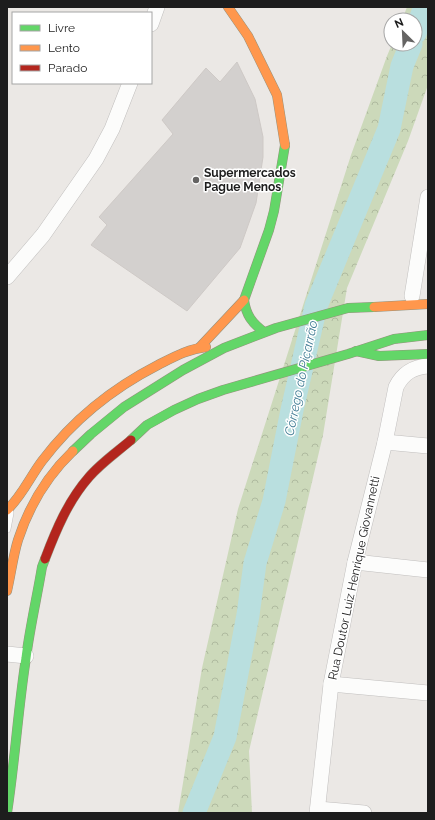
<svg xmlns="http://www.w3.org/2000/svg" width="435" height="820" viewBox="0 0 435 820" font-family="Raleway,sans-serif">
  <defs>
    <pattern id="forest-crowns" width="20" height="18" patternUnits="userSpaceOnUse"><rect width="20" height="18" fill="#ccd9ba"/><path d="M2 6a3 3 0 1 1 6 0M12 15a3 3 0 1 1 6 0" fill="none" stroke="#afba9f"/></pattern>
  </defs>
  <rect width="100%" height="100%" fill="#ebe8e5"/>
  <!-- forest -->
  <polygon fill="url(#forest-crowns)" points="407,7 428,7 428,85 408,141 347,288 323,435 249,751 252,813 178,813 202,668 238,509 351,155 387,56 392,44 415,44 415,20 402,20"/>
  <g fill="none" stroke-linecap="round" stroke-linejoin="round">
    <!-- river -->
    <g stroke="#b9dfdf" stroke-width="23">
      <polyline points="415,33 425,7"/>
      <polyline points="194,813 225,737 248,615 255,563 274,501 292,410 316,306 389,129 402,66 411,44"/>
    </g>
  </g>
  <!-- building -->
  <polygon fill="#d3d0ce" stroke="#cec9c6" points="237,62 255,99 263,137 263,157 256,203 240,248 187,311 91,245 107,225 99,217 173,134 162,120 206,68 220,82"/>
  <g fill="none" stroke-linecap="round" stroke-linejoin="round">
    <defs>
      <polyline id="lane" points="7,529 10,513"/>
      <g id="street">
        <polyline points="151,24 157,7"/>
        <polyline points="7,277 43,235 96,159 112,129 130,83"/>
        <polyline points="412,296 428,197"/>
        <polyline points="385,442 428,446"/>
        <polyline points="355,562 428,570"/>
        <polyline points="7,654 26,656"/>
        <polyline points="331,684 428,693"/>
        <polyline points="318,809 364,813"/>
        <path d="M 317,813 L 331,684 L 355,562 L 385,442 L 396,387 C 403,373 413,367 428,366"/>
      </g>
      <g id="fast">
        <path d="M 264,332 C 252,323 246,315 244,300 L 269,230 L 274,211 L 285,145"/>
        <polyline points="356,351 379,356 428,354"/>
        <polyline points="131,440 147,425 174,410 198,399 223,390 348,354 394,339 428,335"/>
        <polyline points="73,451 91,434 124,407 183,370 224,348 276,328 348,308 374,307"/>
        <path d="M 7,813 C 15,761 18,709 26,658 C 30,627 37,597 42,567 L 45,559"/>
      </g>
      <g id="slow">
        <polyline points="228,7 248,36 277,95 285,145"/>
        <polyline points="374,307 428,304"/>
        <polyline points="199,348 244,300"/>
        <path d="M 7,510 C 22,496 30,477 42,461 C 73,420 113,388 158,365 C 174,357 188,349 206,347"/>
        <path d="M 7,591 C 11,574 13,556 18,540 C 29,506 48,475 73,451"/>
      </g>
      <path id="jam" d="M 45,559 C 56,530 68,501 89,477 C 101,463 117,452 131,440"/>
    </defs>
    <!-- lane casing -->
    <use href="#lane" stroke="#c1bfbe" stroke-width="8"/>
    <!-- street casing -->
    <use href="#street" stroke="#c1bfbe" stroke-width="16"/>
    <!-- fast casing -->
    <use href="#fast" stroke="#95927d" stroke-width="10"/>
    <!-- slow casing -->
    <use href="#slow" stroke="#95927d" stroke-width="10"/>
    <!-- jam casing -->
    <use href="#jam" stroke="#95927d" stroke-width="10"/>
    <!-- lane -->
    <use href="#lane" stroke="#fcfcfb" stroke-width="7"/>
    <!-- street -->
    <use href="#street" stroke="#fcfcfb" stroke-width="15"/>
    <!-- fast -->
    <use href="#fast" stroke="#63d668" stroke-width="9"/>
    <!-- slow -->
    <use href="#slow" stroke="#ff974d" stroke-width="9"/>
    <!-- jam -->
    <use href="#jam" stroke="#b3261e" stroke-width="9"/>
  </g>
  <!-- markers -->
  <circle fill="#656463" stroke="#fff" stroke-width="1.5" cx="196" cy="180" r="4"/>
  <g text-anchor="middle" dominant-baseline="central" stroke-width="3" stroke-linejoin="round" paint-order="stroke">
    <!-- poi labels -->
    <g font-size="12" font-weight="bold" fill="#1d1d1d" stroke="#fff" text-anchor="start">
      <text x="204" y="173">Supermercados<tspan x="204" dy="14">Pague Menos</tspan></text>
    </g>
    <!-- street labels -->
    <g font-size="12" fill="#1d1d1d" stroke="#fff">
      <text transform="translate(354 578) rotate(-78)">Rua Doutor Luiz Henrique Giovannetti</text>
    </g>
    <!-- water labels -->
    <g font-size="13" font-style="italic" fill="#417c94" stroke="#fff">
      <text transform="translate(301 378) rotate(-78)">Córrego do Piçarrão</text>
    </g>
  </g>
  <!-- border -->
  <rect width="435" height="820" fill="none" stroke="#1d1d1d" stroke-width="16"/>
  <!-- legend -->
  <rect x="12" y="12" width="140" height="72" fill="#ffffff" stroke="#a5a5a5"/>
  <rect x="20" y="25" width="20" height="6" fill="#63d668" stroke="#a5a5a5"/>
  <text x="48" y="32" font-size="12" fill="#1d1d1d">Livre</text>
  <rect x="20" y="45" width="20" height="6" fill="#ff974d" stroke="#a5a5a5"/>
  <text x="48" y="52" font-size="12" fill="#1d1d1d">Lento</text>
  <rect x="20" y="65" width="20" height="6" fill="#b3261e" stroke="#a5a5a5"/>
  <text x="48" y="72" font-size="12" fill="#1d1d1d">Parado</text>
  <!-- north arrow -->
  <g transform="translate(403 32) rotate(336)"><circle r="19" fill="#ffffff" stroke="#a5a5a5"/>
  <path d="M0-3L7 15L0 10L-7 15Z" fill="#656463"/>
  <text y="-6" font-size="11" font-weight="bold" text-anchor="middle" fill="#1d1d1d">N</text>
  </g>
</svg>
